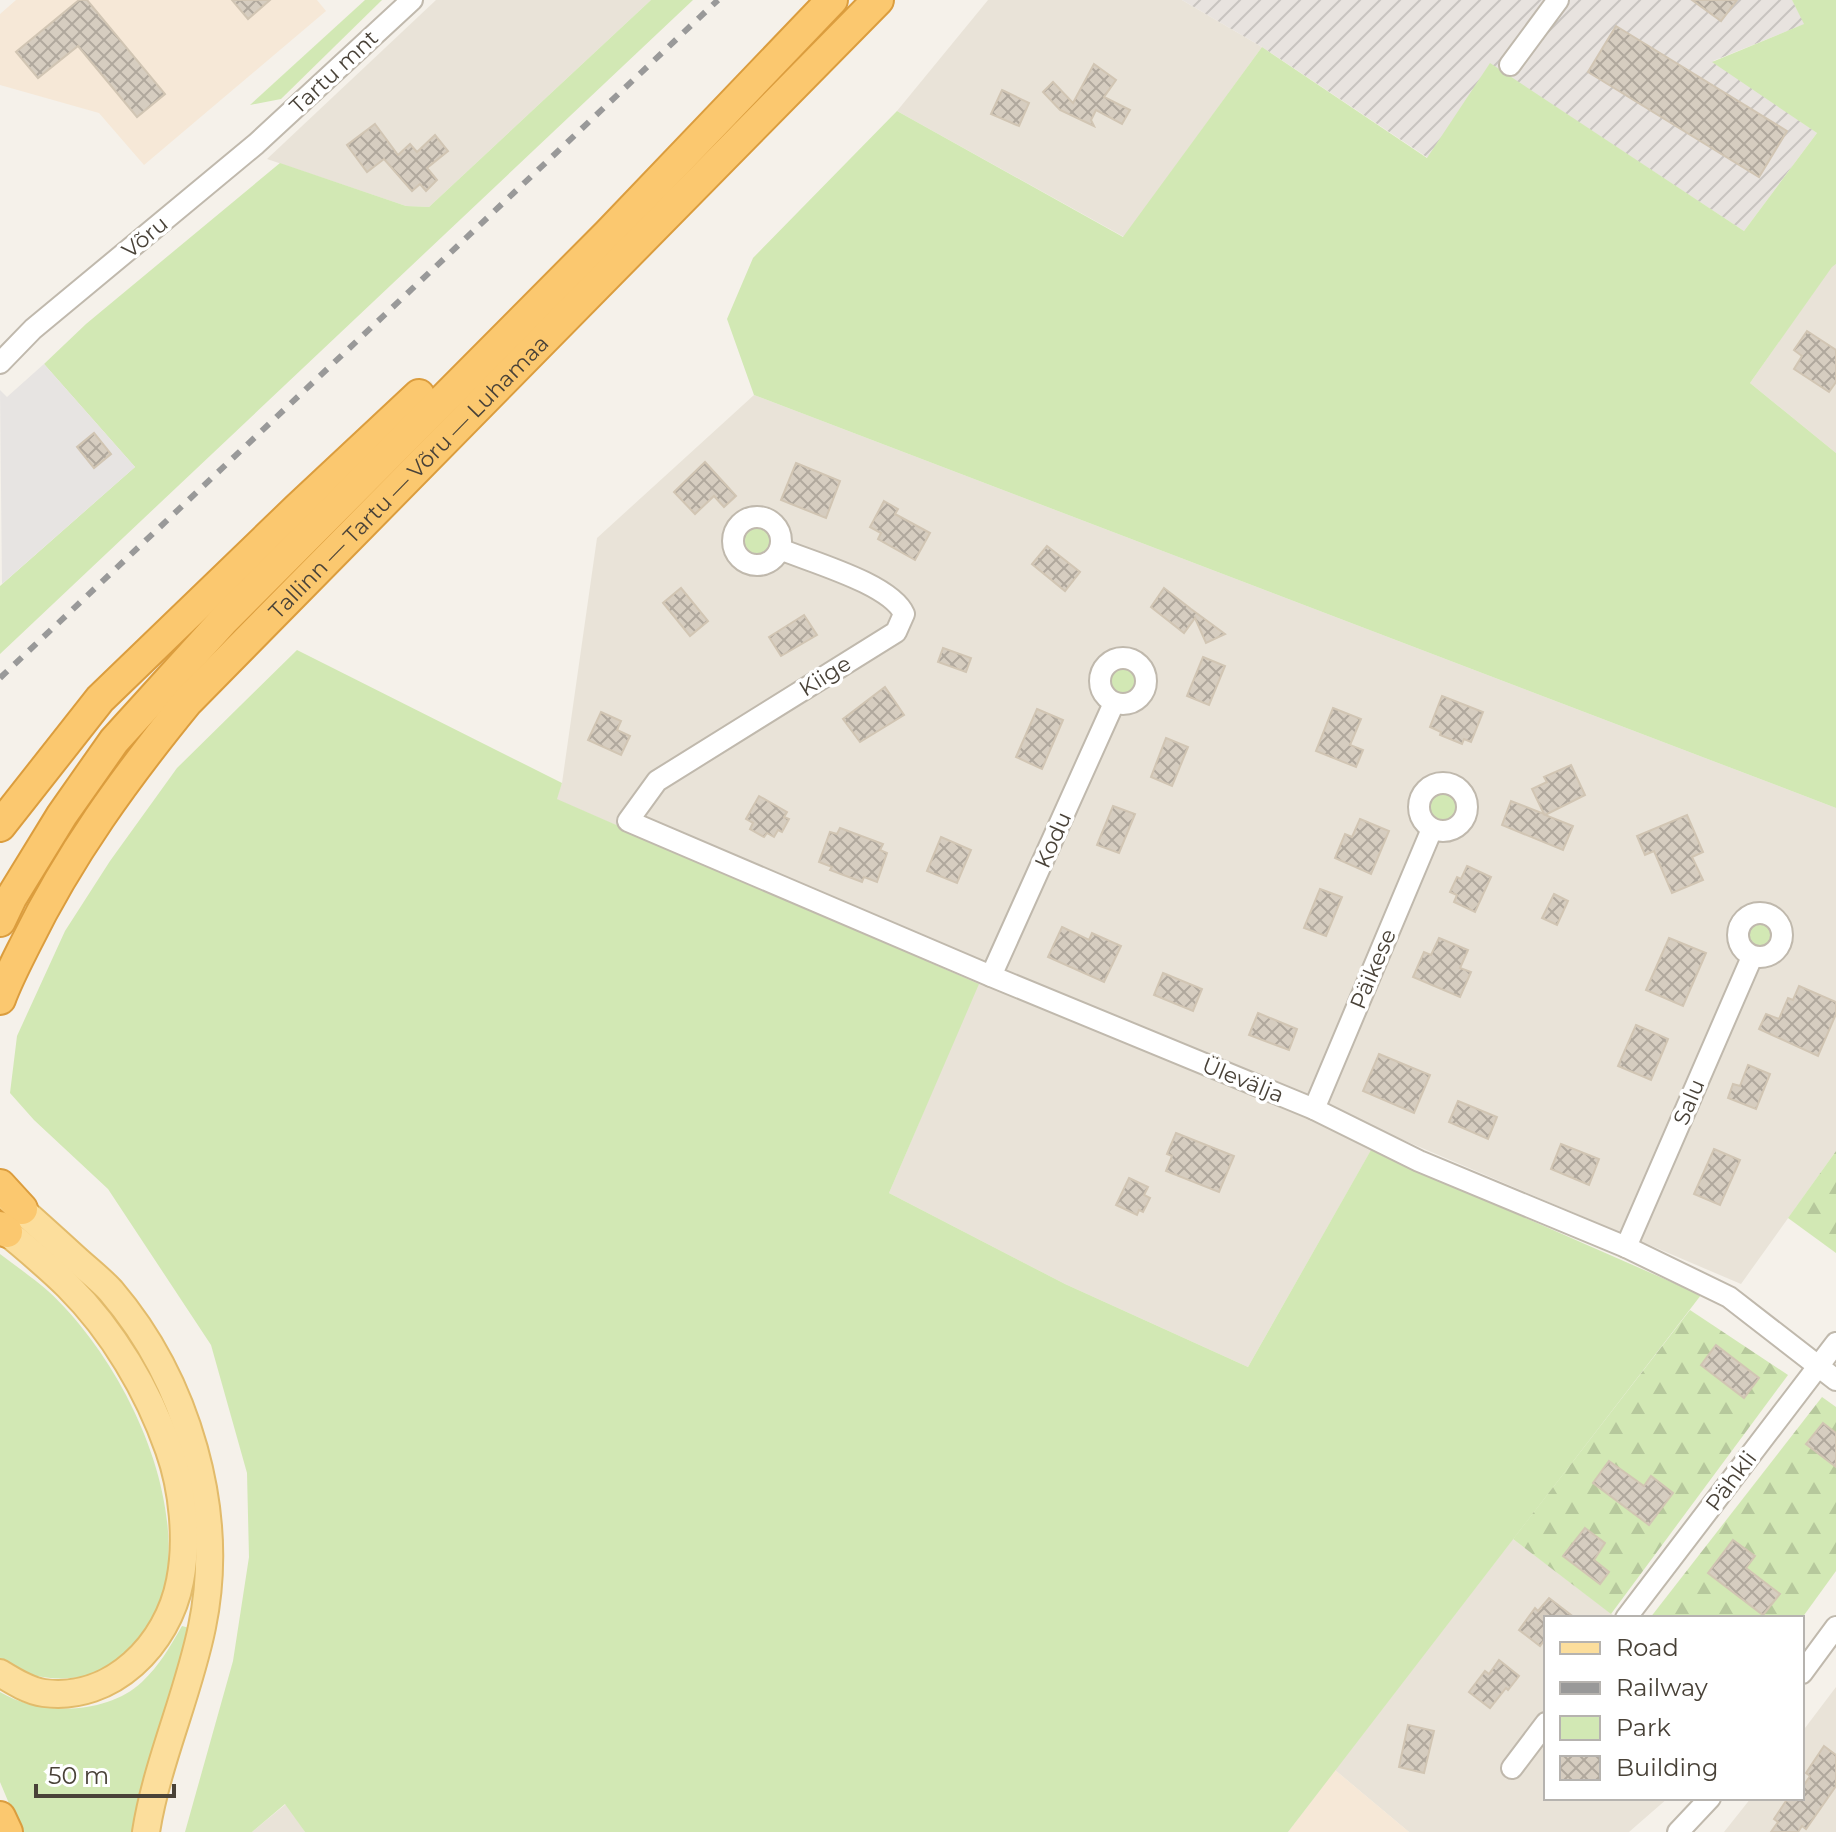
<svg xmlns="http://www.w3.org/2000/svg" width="1836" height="1832" viewBox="0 0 1836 1832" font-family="Montserrat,sans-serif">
  <defs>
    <pattern id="industrial-furrows" width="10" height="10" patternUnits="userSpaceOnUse" patternTransform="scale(2)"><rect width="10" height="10" fill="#e8e3df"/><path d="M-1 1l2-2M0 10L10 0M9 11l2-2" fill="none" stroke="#c8c4c0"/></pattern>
    <pattern id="forest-firs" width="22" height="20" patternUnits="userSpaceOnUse" patternTransform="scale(2)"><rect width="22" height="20" fill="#d2e8b4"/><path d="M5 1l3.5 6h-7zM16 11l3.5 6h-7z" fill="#b6c89c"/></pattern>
    <pattern id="building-cross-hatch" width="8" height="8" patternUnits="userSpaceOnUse" patternTransform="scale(2)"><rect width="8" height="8" fill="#d6cdc0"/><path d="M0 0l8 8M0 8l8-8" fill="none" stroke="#b0a89d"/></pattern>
  </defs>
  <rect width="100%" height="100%" fill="#f5f1ea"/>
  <!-- residential -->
  <g fill="#e9e3d8">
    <polygon points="436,0 651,0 429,207 406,206 267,159"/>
    <polygon points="988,0 1182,0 1262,47 1124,237 897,111"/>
    <polygon points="1836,264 1836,453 1750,383 1832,266"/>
    <polygon points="754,395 1836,808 1836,1151 1741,1284 1382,1131 1248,1367 1065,1284 889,1193 978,984 556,799 562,783 597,538"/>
    <polygon points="1513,1539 1617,1618 1546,1618 1546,1798 1668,1798 1629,1832 1409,1832 1335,1770"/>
    <polygon points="1836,1687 1836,1832 1724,1832 1751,1798 1802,1798 1802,1732"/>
    <polygon points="286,1804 305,1832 252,1832"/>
  </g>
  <!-- commercial -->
  <g fill="#f6e8d7">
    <polygon points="16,0 317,0 326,11 144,165 99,113 0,85 0,14"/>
    <polygon points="1335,1770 1409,1832 1288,1832"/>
  </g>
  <!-- industrial -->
  <polygon fill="url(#industrial-furrows)" points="1182,0 1792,0 1805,24 1713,61 1817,133 1744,231 1490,64 1428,158 1262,47"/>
  <!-- green -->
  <g fill="#d2e8b4">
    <polygon points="365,0 382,0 281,99 250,105"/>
    <polygon points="651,0 693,0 0,654 0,586 135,467 44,364 86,324 280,163 406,206 429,207"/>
    <polygon points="1792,0 1836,0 1836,264 1832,267 1750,383 1836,453 1836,808 754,395 727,319 753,258 897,111 1123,237 1262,47 1427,158 1490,63 1744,231 1817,133 1712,62 1804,24"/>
    <circle cx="757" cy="541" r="15"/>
    <polygon points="297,650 562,783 557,799 979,984 889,1193 1065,1284 1248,1367 1371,1150 1701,1295 1288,1832 305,1832 285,1804 252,1832 185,1832 233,1661 249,1557 247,1473 211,1345 108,1189 34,1120 10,1093 17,1036 65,931 110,861 177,768"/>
    <circle cx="1124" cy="681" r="16"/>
    <circle cx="1443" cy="805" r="16"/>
    <circle cx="1760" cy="935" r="16"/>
    <path d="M 0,1254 C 16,1266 33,1278 48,1291 C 121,1358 187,1491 164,1591 C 162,1601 156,1610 152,1619 C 138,1649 115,1672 80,1677 C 53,1681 22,1677 0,1659 Z"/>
    <path d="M 182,1626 L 193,1629 L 134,1832 L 21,1832 L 0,1782 L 0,1692 C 40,1716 107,1715 142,1682 C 159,1666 170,1647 182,1626 Z"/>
  </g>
  <!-- forest -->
  <g fill="url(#forest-firs)">
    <polygon points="1836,1151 1836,1253 1788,1218"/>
    <polygon points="1690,1310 1788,1375 1611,1614 1513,1539"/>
    <polygon points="1822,1397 1836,1407 1836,1571 1802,1618 1650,1618"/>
  </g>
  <!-- parking -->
  <polygon fill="#e7e4e2" points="44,364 135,467 2,584 0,390 7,397"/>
  <!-- building -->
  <g fill="url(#building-cross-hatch)" stroke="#d1c5b3" stroke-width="2">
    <polygon points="79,0 87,0 165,94 137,117 78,46 38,78 16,52"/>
    <polygon points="232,0 270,0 248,19"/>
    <polygon points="1692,0 1737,0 1721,21"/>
    <polygon points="1616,26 1787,131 1759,177 1588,72"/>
    <polygon points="1094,64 1116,80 1104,97 1130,110 1122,124 1096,110 1091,120 1094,126 1060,110 1043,92 1053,82 1073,103"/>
    <polygon points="1002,90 1029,103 1019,126 991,114"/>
    <polygon points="375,124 398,155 410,144 417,152 435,135 448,151 427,168 437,180 426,191 420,184 412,191 384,159 367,172 347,145"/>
    <polygon points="1807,331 1836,350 1836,382 1829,392 1794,369 1802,356 1794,350"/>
    <polygon points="94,433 111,454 94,468 77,447"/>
    <polygon points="705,462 736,496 724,507 714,496 695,514 674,492"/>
    <polygon points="796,463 840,481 826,518 781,500"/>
    <polygon points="884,501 898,509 895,514 930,533 915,560 878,539 881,533 870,527"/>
    <polygon points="1047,546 1080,572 1065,591 1032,564"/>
    <polygon points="681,588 708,621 690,636 663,603"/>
    <polygon points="1164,588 1191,609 1225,634 1206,643 1195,618 1184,633 1151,607"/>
    <polygon points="804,615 817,635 781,656 769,637"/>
    <polygon points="943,648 971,658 966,672 938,662"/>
    <polygon points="1203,657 1225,666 1209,705 1187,696"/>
    <polygon points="885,687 904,715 860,742 843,719"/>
    <polygon points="1442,696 1483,712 1471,742 1464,739 1462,744 1440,735 1441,732 1430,727"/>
    <polygon points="1333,708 1361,719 1350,745 1363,750 1356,767 1316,751"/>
    <polygon points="1037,709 1063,720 1042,769 1016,757"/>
    <polygon points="601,712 621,721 617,730 630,736 621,755 588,740"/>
    <polygon points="1166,738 1188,747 1172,786 1151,777"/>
    <polygon points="1571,765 1585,795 1545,815 1573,826 1563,850 1502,825 1511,801 1544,814 1532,789 1547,782 1544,777"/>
    <polygon points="759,796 787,812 784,817 789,819 782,832 778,830 774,837 767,833 764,837 750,829 753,823 746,819"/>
    <polygon points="1113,806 1135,814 1119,853 1097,845"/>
    <polygon points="1687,815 1703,852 1692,857 1703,880 1672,893 1654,851 1645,855 1637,836"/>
    <polygon points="1360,819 1389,831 1371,874 1335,858 1345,834 1352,837"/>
    <polygon points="840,828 883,844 880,850 887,853 877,882 864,877 862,882 830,870 832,867 819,862 830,832 837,834"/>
    <polygon points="941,837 971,850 957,883 927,871"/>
    <polygon points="1467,866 1491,877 1475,912 1454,902 1457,895 1450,892 1457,877 1461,879"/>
    <polygon points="1320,889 1342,897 1326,936 1304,928"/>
    <polygon points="1554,894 1568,901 1557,925 1542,918"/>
    <polygon points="1062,927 1089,940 1092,933 1121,946 1104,982 1048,957"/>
    <polygon points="1439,938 1468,950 1460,968 1471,972 1460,997 1413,977 1424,952 1431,955"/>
    <polygon points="1669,938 1706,953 1683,1006 1646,990"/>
    <polygon points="1163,973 1202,989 1193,1011 1154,995"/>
    <polygon points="1799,986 1836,1002 1836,1014 1818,1056 1759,1029 1766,1014 1779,1019 1788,998 1793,1000"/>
    <polygon points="1258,1013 1297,1029 1289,1050 1249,1035"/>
    <polygon points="1636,1025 1668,1039 1651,1080 1618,1066"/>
    <polygon points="1379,1054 1430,1075 1414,1113 1363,1091"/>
    <polygon points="1748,1065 1770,1074 1756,1109 1728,1098 1733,1084 1740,1086"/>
    <polygon points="1458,1101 1497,1117 1488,1139 1449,1122"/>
    <polygon points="1176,1133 1234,1156 1219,1192 1166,1171 1172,1156 1167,1154"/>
    <polygon points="1561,1144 1599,1159 1589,1185 1551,1169"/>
    <polygon points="1714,1149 1740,1160 1720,1205 1694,1194"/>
    <polygon points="1129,1178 1148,1187 1144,1195 1150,1198 1143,1212 1139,1210 1137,1215 1116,1205"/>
    <polygon points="1716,1345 1759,1378 1744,1398 1701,1365"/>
    <polygon points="1823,1423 1836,1433 1836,1467 1806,1444"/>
    <polygon points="1609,1461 1644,1486 1651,1476 1673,1493 1649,1525 1593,1483"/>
    <polygon points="1585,1528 1605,1543 1594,1560 1609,1572 1600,1584 1563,1556"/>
    <polygon points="1733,1540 1755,1556 1746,1568 1780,1594 1763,1615 1708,1573"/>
    <polygon points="1549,1598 1575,1618 1546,1618 1546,1638 1540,1646 1519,1630 1535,1608 1538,1611"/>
    <polygon points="1499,1660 1519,1676 1508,1690 1506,1688 1490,1708 1469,1692 1485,1671 1489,1674"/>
    <polygon points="1408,1725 1434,1731 1424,1773 1399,1767"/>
    <polygon points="1824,1746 1836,1755 1836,1786 1806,1829 1802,1826 1798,1832 1771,1832 1778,1822 1774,1819 1788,1798 1802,1798 1802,1788 1810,1776 1806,1773"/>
  </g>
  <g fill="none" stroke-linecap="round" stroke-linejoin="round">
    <defs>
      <g id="minor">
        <polyline points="1510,65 1558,0"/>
        <polyline points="0,363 33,329 256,144 412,0"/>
        <circle cx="757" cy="541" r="24"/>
        <path d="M 780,549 C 811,562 891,584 904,614 L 896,632 L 657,781 L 628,821 L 991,976 L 1314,1109 L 1419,1161 L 1626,1247 L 1729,1297 L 1836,1380"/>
        <circle cx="1123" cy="681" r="23"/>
        <circle cx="1443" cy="807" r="24"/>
        <circle cx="1760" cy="935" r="22"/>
        <polyline points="991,976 1114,703"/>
        <polyline points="1314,1109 1432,829"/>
        <polyline points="1626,1247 1752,957"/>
        <polyline points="1626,1618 1836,1343"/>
        <polyline points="1802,1673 1836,1627"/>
        <polyline points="1512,1768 1546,1723"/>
        <polyline points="1678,1832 1710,1798"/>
      </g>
      <g id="major">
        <path d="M 7,1197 C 30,1217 53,1238 75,1258 C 87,1269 100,1279 111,1291 C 187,1380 226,1511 202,1627 C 188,1696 157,1762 146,1832"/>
        <path d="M 0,1226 C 23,1246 47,1265 68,1286 C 113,1331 148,1390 169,1450 C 183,1489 188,1541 180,1581 C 168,1644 112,1702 44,1693 C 29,1691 13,1681 0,1673"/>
      </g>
      <g id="highway">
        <polyline points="0,826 100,699 298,508 419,395"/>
        <polyline points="0,921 11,898 62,815 114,741 223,621 608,234 832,0"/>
        <path id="s1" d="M 0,999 C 7,980 17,961 26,943 C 69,855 125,778 187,702 L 878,0"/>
        <polyline points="0,1185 22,1209"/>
        <polyline points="0,1227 7,1232"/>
        <polyline points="0,1817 7,1832"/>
      </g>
    </defs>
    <!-- minor casing -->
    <use href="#minor" stroke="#c0b9ad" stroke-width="24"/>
    <!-- major casing -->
    <use href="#major" stroke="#e2bb6b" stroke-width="30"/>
    <!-- highway casing -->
    <use href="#highway" stroke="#db9d3e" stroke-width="34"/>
    <!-- minor -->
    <use href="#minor" stroke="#fff" stroke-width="20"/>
    <!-- major -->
    <use href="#major" stroke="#fcde9c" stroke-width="26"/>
    <!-- highway -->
    <use href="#highway" stroke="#fbc86f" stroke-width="30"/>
    <!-- rail -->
    <polyline stroke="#999" stroke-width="6" stroke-dasharray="10 10" stroke-linecap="butt" points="0,678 718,0"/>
  </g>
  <g text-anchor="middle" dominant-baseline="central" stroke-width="7" stroke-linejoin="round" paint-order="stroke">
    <!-- street labels -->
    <g font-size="22" fill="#494238" stroke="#fff">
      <text transform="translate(334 72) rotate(-43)">Tartu mnt</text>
      <text transform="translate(145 237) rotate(-40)">Võru</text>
      <text stroke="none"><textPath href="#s1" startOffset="668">Tallinn — Tartu — Võru — Luhamaa</textPath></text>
      <text transform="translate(825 676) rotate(-32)">Kiige</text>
      <text transform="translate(1053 840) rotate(-66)">Kodu</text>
      <text transform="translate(1373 969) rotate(-67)">Päikese</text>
      <text transform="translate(1243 1080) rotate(22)">Ülevälja</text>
      <text transform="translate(1689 1102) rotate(-67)">Salu</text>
      <text transform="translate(1731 1481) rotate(-53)">Pähkli</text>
    </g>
  </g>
  <!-- legend -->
  <rect x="1544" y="1616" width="260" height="184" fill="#ffffff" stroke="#b6b3af" stroke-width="2"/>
  <rect x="1560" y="1642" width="40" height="12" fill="#fcde9c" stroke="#b6b3af" stroke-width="2"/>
  <text x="1616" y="1656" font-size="24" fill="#494238">Road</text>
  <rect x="1560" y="1682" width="40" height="12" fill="#999999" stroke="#b6b3af" stroke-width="2"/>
  <text x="1616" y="1696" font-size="24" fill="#494238">Railway</text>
  <rect x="1560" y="1716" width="40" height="24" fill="#d2e8b4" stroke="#b6b3af" stroke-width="2"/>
  <text x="1616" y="1736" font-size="24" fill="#494238">Park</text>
  <rect x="1560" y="1756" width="40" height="24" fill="url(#building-cross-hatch)" stroke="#b6b3af" stroke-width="2"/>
  <text x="1616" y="1776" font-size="24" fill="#494238">Building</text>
  <!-- scale -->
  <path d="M36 1784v12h138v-12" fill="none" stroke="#494238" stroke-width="4"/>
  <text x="48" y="1784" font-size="24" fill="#494238" stroke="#ffffff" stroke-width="6" paint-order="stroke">50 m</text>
</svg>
